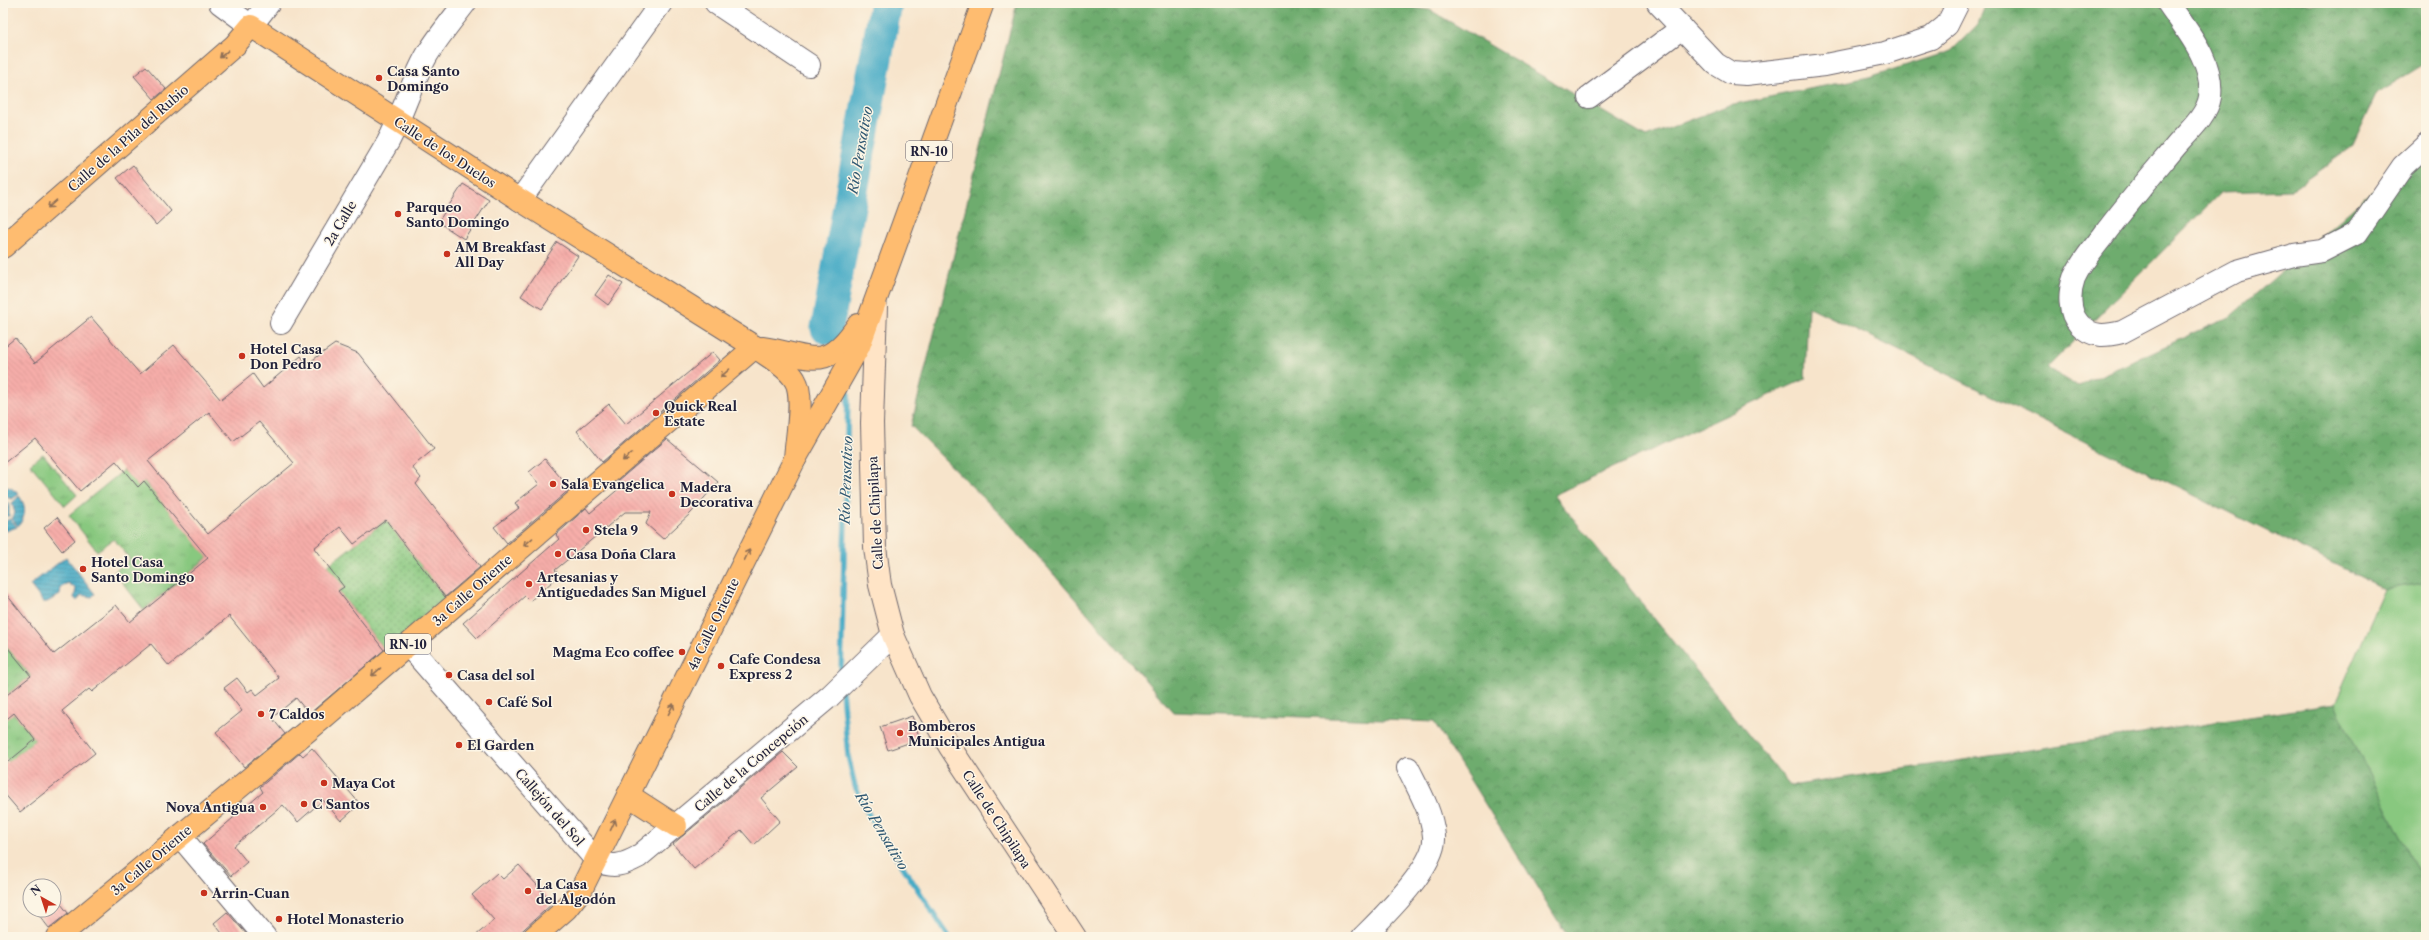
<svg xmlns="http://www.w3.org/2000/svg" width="2429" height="940" viewBox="0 0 2429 940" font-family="'Libre Caslon Text',serif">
  <defs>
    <pattern id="grass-tufts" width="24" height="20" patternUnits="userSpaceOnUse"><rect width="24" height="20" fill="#88c87f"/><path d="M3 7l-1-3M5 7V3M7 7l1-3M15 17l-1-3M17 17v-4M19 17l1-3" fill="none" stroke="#6fa269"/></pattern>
    <pattern id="forest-crowns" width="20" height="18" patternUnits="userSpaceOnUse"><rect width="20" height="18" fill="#6eac6e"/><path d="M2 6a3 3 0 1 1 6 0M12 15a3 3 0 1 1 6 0" fill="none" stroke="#5a8c5c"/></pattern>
    <pattern id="garden-dots" width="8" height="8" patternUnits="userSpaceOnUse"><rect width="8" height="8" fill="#88c87f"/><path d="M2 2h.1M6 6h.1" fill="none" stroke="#6fa269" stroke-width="1.8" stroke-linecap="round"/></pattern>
    <pattern id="water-rules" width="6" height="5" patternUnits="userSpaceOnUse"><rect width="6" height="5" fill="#47abc6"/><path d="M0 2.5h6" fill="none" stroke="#3b8ba2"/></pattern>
    <pattern id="building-back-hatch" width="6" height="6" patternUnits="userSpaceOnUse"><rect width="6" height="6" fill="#f6ada9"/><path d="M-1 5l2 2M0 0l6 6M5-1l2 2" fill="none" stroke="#d39592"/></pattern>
  </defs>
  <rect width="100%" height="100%" fill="#fcf5e5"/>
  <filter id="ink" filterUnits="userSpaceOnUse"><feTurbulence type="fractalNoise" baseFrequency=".025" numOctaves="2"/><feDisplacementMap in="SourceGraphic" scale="8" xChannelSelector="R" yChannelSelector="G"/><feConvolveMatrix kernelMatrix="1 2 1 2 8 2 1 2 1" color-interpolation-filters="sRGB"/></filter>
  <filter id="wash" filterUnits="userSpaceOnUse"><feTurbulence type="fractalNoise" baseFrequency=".012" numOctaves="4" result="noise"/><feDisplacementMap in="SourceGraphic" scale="16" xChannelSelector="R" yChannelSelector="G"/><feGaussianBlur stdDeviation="0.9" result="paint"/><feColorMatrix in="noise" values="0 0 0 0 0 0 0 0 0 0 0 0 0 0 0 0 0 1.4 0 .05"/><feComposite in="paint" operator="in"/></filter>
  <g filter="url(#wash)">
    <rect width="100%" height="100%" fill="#f7e4cb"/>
    <!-- grass -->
    <g fill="url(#grass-tufts)" stroke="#55755d">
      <polygon points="43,454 77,495 65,506 30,464"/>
      <polygon points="124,470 138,486 144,481 208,557 144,610 114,572 130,559 114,539 97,551 69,515"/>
      <polygon points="3,642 31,676 3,698"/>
      <polygon points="14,713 35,740 9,762 3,754 3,722"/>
    </g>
    <!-- forest -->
    <polygon fill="url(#forest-crowns)" stroke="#486754" points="1017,3 1377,3 1430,10 1646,137 1729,105 1869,77 1951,51 1978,24 1986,3 2426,3 2426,63 2377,93 2352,147 2291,190 2221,192 2047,368 2078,386 2231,316 2426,144 2426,583 2385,589 1808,306 1805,379 1554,495 1790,786 2335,704 2426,887 2426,937 1568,937 1434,722 1173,712 1010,524 911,426"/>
    <!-- park -->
    <polygon fill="#88c87f" stroke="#55755d" points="2426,583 2426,887 2335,704 2385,589"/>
    <!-- garden -->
    <polygon fill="url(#garden-dots)" stroke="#55755d" points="386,520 449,601 387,653 338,591 343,586 327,566"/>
    <!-- water -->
    <g fill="url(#water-rules)" stroke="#346680">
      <polygon points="3,486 11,488 19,494 12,499 3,496"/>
      <path d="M 19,496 C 27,506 26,517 18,526 L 12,519 L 15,513 L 12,503 Z"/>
      <rect x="3" y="503" width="6" height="13"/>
      <polygon points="10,519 17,527 3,532 3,522"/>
      <polygon points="66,557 95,594 92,597 81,595 77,601 74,598 76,589 68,583 61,587 60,595 47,602 43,602 30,585"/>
    </g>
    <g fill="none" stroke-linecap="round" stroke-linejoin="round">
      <!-- stream -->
      <g stroke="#47abc6" stroke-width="5.5">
        <polyline points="827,328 833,347"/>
        <polyline points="841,677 848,396 845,382"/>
        <polyline points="842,691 848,756 855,786 869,815 949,937"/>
      </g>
      <!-- river -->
      <polyline stroke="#47abc6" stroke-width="33" points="827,328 886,3"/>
    </g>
    <g id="blocks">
      <!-- building -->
      <g fill="url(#building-back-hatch)" fill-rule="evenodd">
        <polygon points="146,66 166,89 154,99 134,76"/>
        <polygon points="133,165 171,211 156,225 117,178"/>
        <polygon points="463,184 489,200 464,239 438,222"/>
        <polygon points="557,242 578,256 542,309 521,296"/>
        <polygon points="609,275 623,284 608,305 595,295"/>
        <path d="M 91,317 L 140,374 L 174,345 L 221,400 L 253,374 L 263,388 L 301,356 L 307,364 L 335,344 L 358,353 L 434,449 L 412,467 L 421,478 L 416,484 L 480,567 L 445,597 L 386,520 L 354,544 L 340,527 L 314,548 L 344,587 L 338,591 L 384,650 L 309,714 L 296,698 L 272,718 L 285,734 L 244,767 L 216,732 L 242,711 L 224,688 L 237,678 L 248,692 L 252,689 L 257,695 L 279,678 L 229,616 L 169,666 L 151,644 L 92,692 L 89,689 L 62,711 L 95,753 L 20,812 L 3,792 L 3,766 L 35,740 L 14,713 L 3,722 L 3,698 L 31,676 L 3,642 L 3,590 L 54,654 L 116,605 L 130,622 L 208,558 L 144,481 L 138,487 L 116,461 L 80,491 L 35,438 L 3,464 L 3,348 L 15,338 L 35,363 ZM 209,412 L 233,442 L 259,422 L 294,463 L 208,534 L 148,461 Z"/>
        <polygon points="713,352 720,360 602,462 577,431 609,404 626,424"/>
        <polygon points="667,439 718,482 691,513 663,539 646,524 651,512 625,512 555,570 560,575 530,601 525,596 477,638 463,623 559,539 556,535 586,508 590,513 622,486 618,481"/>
        <polygon points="545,459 570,489 507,543 494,527 519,508 515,503 539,484 529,472"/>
        <polygon points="57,517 75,540 62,551 44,528"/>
        <polygon points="912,716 920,739 888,750 880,727"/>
        <polygon points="312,748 360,804 341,821 323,800 298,822 283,805 234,846 247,862 231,876 203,844 263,792 260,787 300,753 303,756"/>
        <polygon points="783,752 798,767 761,798 780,821 754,845 741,830 694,869 673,844"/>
        <polygon points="519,865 553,903 515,937 474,937 494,920 472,895 497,873 503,879"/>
        <polygon points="54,895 68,913 49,928 35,910 54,910"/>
        <polygon points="227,912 249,937 225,937 214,923"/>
      </g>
    </g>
  </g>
  <g filter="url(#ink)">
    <use href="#blocks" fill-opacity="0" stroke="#6d666d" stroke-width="1"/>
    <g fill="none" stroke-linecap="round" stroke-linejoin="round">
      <defs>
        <g id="minor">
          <polyline points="220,3 251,26 269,3"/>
          <polyline points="716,3 809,65"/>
          <polyline points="1658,3 1716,64 1731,73 1746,74 1825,65 1885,53 1931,38 1947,25 1958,3"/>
          <path d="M 2168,3 C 2187,31 2214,61 2210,97 C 2207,116 2187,133 2176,146 C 2151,176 2126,205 2103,236 C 2093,249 2081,262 2074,278 C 2069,292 2068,312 2079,324 C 2092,338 2105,336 2122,332 L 2237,271 L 2294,255 L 2322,251 L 2357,233 L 2403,166 L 2426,145"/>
          <polyline points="1589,97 1682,28"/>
          <polyline points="520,200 661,3"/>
          <path d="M 281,323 L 388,142 C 403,114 411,83 427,55 C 438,37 452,20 465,3"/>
          <polyline points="408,645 597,861"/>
          <polyline points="180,836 265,937"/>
          <path d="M 1363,937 C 1383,917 1437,865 1434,836 C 1432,812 1419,790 1408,768"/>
        </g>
        <path id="tertiary" d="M 597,861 C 613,868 623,865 638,857 L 830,696 L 893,635"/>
        <polyline id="secondary" points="876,307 872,423 875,547 880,585 893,635 920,696 950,747 1075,937"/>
        <g id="primary">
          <path d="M 3,247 L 235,45 L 251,26 L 520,200 L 755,347 C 767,356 787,366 795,380 C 805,396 796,439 795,459"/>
          <path d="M 762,348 C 811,355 824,375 858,325"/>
          <polyline points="628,795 676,826"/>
          <polyline points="58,937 323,718 755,347"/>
          <polyline points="534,937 566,909 581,890 795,459 859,346 983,3"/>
        </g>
      </defs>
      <!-- minor casing -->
      <use href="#minor" stroke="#6d666d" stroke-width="24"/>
      <!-- tertiary casing -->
      <use href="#tertiary" stroke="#6d666d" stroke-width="24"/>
      <!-- secondary casing -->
      <use href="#secondary" stroke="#6d666d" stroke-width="24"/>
      <!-- primary casing -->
      <use href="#primary" stroke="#6d666d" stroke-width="24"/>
      <!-- minor -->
      <use href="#minor" stroke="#fff" stroke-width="22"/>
      <!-- tertiary -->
      <use href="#tertiary" stroke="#fff" stroke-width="22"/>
      <!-- secondary -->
      <use href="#secondary" stroke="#ffe4c6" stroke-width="22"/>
      <!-- primary -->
      <use href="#primary" stroke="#febc70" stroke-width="22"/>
    </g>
    <!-- one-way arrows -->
    <defs><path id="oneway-shaft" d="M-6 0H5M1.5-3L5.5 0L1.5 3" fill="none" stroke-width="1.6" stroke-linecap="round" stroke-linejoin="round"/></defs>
    <g stroke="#906f56">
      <use href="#oneway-shaft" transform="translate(224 54) rotate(139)"/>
      <use href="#oneway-shaft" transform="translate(52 204) rotate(139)"/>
      <use href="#oneway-shaft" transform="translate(725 373) rotate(139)"/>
      <use href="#oneway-shaft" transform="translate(627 457) rotate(139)"/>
      <use href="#oneway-shaft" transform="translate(528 542) rotate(139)"/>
      <use href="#oneway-shaft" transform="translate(747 555) rotate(-64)"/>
      <use href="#oneway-shaft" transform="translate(376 672) rotate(139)"/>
      <use href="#oneway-shaft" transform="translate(671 709) rotate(-64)"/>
      <use href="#oneway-shaft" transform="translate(613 825) rotate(-65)"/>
    </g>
  </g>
  <!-- markers -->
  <g fill="#c8321e" stroke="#fcf5e5" stroke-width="1.5">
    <circle cx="379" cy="78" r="4"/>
    <circle cx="398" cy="214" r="4"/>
    <circle cx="447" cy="254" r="4"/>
    <circle cx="242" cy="356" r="4"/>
    <circle cx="656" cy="413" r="4"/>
    <circle cx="553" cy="484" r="4"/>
    <circle cx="672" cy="494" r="4"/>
    <circle cx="586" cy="530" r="4"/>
    <circle cx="558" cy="554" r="4"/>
    <circle cx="83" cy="569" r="4"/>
    <circle cx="529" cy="584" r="4"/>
    <circle cx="682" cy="652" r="4"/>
    <circle cx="721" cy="666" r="4"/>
    <circle cx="449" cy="675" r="4"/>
    <circle cx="489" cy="702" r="4"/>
    <circle cx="261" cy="714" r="4"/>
    <circle cx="900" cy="733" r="4"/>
    <circle cx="459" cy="745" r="4"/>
    <circle cx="324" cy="783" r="4"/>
    <circle cx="304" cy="804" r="4"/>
    <circle cx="263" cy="807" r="4"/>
    <circle cx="528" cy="891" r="4"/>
    <circle cx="204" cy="893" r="4"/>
    <circle cx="279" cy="919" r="4"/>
  </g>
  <g text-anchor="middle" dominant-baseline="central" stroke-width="3" stroke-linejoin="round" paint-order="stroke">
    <!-- shield labels -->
    <g fill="#fcf5e5" stroke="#63616e" stroke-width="1">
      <rect x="906" y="141" width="46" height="20" rx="3"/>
      <rect x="385" y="634" width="46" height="20" rx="3"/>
    </g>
    <g font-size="12" font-weight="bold" fill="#22223b">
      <text x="929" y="151">RN-10</text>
      <text x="408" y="644">RN-10</text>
    </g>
    <!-- poi labels -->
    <g font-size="13" font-weight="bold" fill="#22223b" stroke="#fcf5e5" text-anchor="start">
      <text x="387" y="71">Casa Santo<tspan x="387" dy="15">Domingo</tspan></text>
      <text x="406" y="207">Parqueo<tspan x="406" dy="15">Santo Domingo</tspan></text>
      <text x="455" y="247">AM Breakfast<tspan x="455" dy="15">All Day</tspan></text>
      <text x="250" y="349">Hotel Casa<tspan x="250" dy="15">Don Pedro</tspan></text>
      <text x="664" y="406">Quick Real<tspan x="664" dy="15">Estate</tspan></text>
      <text x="561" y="484">Sala Evangelica</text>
      <text x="680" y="487">Madera<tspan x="680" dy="15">Decorativa</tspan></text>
      <text x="594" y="530">Stela 9</text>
      <text x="566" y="554">Casa Doña Clara</text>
      <text x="91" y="562">Hotel Casa<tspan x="91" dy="15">Santo Domingo</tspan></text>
      <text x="537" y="577">Artesanias y<tspan x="537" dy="15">Antiguedades San Miguel</tspan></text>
      <text x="674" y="652" text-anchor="end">Magma Eco coffee</text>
      <text x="729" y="659">Cafe Condesa<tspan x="729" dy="15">Express 2</tspan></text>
      <text x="457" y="675">Casa del sol</text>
      <text x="497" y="702">Café Sol</text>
      <text x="269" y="714">7 Caldos</text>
      <text x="908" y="726">Bomberos<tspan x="908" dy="15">Municipales Antigua</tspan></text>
      <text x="467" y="745">El Garden</text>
      <text x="332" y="783">Maya Cot</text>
      <text x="312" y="804">C Santos</text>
      <text x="255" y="807" text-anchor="end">Nova Antigua</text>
      <text x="536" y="884">La Casa<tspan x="536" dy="15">del Algodón</tspan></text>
      <text x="212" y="893">Arrin-Cuan</text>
      <text x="287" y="919">Hotel Monasterio</text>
    </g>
    <!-- street labels -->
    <g font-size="13" fill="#22223b" stroke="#fcf5e5">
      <text transform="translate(128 138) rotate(-41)">Calle de la Pila del Rubio</text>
      <text transform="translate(445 152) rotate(33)">Calle de los Duelos</text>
      <text transform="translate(340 223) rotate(-59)">2a Calle</text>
      <text transform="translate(875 513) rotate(-93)">Calle de Chipilapa</text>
      <text transform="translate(472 590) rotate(-41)">3a Calle Oriente</text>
      <text transform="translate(713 624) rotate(-64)">4a Calle Oriente</text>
      <text transform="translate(751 763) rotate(-40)">Calle de la Concepción</text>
      <text transform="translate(550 807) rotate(49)">Callejón del Sol</text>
      <text transform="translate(997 819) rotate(57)">Calle de Chipilapa</text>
      <text transform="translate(151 860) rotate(-40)">3a Calle Oriente</text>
    </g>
    <!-- water labels -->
    <g font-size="14" font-style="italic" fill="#315973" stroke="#fcf5e5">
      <text transform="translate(860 150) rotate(-80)">Río Pensativo</text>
      <text transform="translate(846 480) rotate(-88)">Río Pensativo</text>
      <text transform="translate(882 831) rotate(59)">Río Pensativo</text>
    </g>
  </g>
  <!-- margin -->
  <rect width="2429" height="940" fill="none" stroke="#fcf5e5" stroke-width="16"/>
  <!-- north arrow -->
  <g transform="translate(42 898) rotate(321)"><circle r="19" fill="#fcf5e5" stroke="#a5a1a1"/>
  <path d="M0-3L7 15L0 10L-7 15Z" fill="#c8321e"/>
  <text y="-6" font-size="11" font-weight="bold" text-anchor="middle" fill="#22223b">N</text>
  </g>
</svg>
